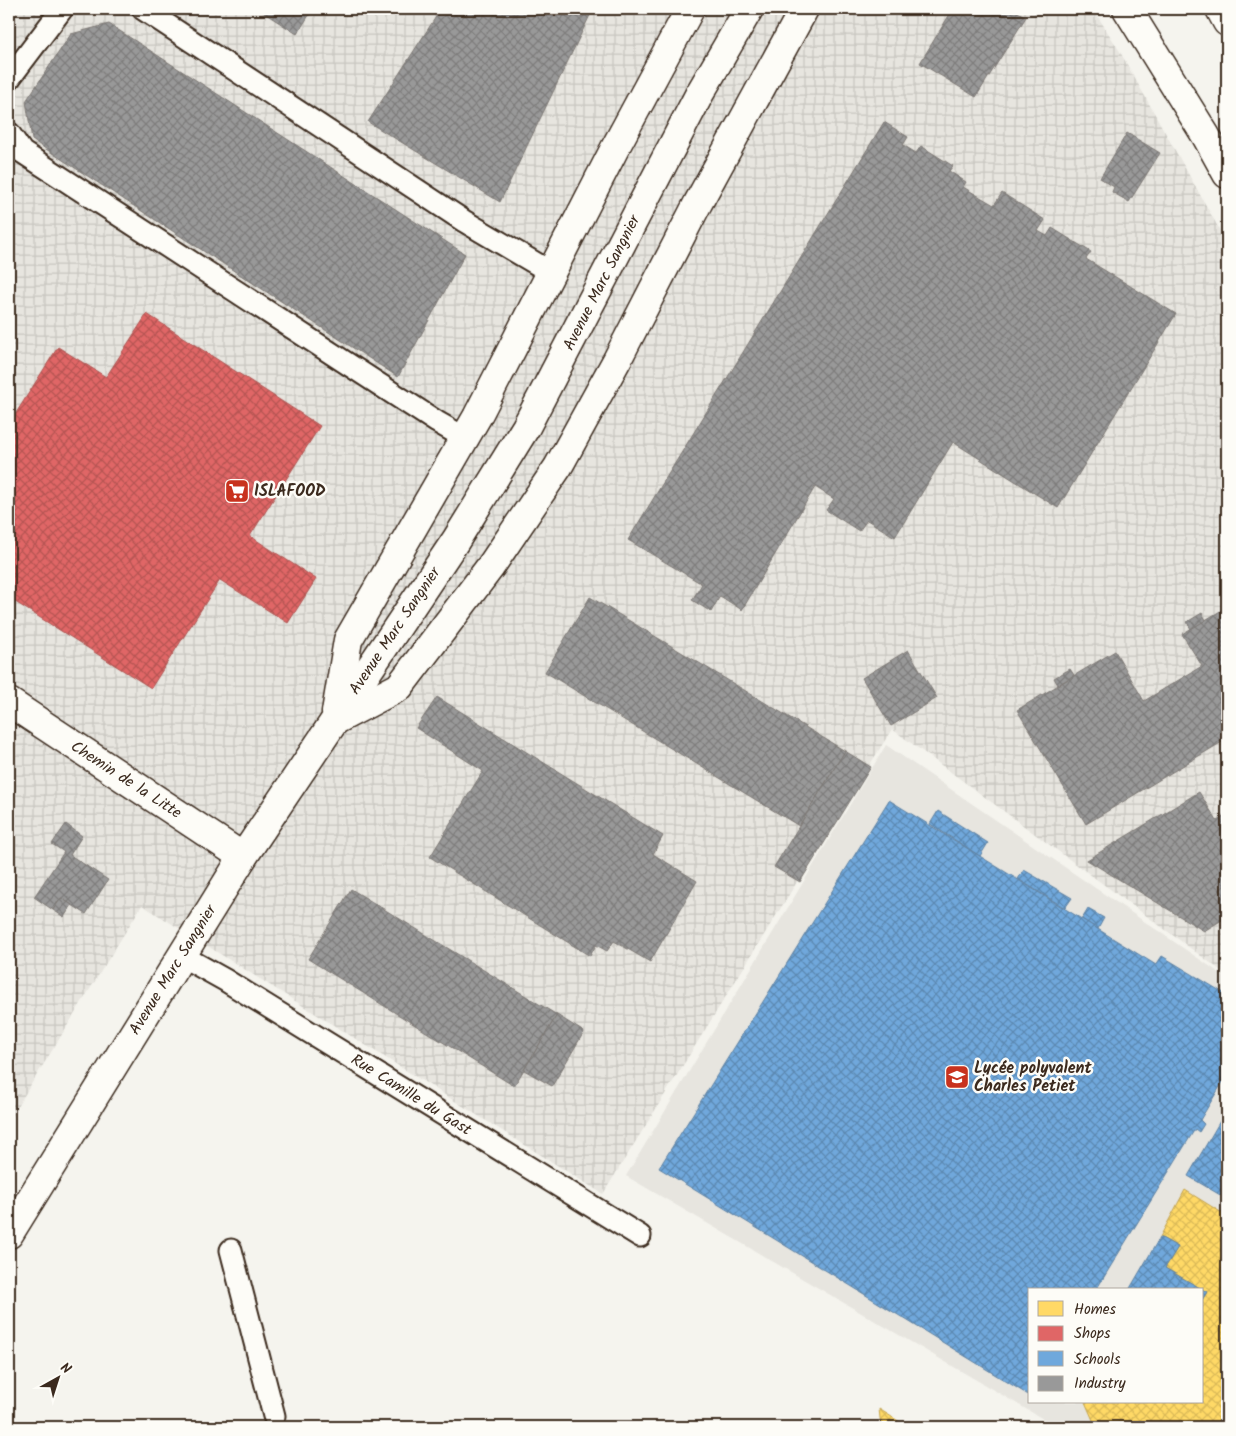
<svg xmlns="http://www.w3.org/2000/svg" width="1236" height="1436" viewBox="0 0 1236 1436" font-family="Kalam,sans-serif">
  <defs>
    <pattern id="industrial-grid" width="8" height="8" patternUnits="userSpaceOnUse" patternTransform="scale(1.25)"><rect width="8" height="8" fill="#e7e5df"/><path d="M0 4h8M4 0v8" fill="none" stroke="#c7c5bf"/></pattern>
    <pattern id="homes-cross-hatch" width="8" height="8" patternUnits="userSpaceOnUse" patternTransform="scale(1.25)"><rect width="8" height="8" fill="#ffd966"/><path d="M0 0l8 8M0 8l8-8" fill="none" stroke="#dbba58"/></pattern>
    <pattern id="shops-cross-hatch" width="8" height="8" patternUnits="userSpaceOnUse" patternTransform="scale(1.25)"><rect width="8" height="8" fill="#e06666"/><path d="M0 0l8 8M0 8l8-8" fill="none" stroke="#b75453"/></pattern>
    <pattern id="schools-cross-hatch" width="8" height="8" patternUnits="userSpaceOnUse" patternTransform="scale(1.25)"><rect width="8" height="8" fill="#6fa8dc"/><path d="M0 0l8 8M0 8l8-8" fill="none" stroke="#5c89b2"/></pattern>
    <pattern id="industry-cross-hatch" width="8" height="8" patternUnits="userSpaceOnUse" patternTransform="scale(1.25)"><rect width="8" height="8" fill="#999"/><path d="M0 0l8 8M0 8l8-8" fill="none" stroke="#7e7d7c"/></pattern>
  </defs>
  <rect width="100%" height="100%" fill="#f5f4ee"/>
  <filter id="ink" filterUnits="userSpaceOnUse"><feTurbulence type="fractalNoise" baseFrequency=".02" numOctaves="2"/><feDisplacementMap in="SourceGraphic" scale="10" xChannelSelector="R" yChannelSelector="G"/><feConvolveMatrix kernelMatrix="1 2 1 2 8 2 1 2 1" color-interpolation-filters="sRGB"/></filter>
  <g filter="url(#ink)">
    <!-- built -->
    <path fill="#e7e5df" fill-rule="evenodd" d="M 886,745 L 1227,978 L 1227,1427 L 1057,1427 L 626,1176 ZM 1030,1290 L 1202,1290 L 1202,1402 L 1030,1402 Z"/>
    <!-- industrial -->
    <polygon fill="url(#industrial-grid)" points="9,9 1093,9 1119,50 1227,243 1227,975 892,729 603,1194 142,905 9,1120"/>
    <!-- homes -->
    <g fill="url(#homes-cross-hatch)" stroke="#c4a450">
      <polygon points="1185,1190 1227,1216 1227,1427 1096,1427 1085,1402 1202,1402 1202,1300 1207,1292 1165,1268 1178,1247 1160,1237"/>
      <polygon points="879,1409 908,1427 909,1427 881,1427"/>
    </g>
    <!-- shops -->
    <polygon fill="url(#shops-cross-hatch)" stroke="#ae5450" points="147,314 320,426 250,536 316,579 288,623 220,580 151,688 9,598 9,424 58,347 106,377"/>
    <!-- schools -->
    <g fill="url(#schools-cross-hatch)" stroke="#5f82a3">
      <polygon points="889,800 1156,965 1162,956 1227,995 1221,1006 1227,1009 1227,1075 1200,1120 1204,1124 1199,1132 1195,1129 1096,1290 1030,1290 1030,1396 659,1168"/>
      <polygon points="938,811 988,843 980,856 930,824"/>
      <polygon points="1024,870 1072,898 1065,908 1018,879"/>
      <polygon points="1088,909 1104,918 1098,929 1082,919"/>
      <polygon points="1227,1109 1227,1199 1188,1176"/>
      <polygon points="1160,1237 1178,1247 1165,1268 1207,1292 1202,1300 1202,1290 1129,1290"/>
    </g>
    <!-- industry -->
    <g fill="url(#industry-cross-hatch)" stroke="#7d7874">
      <polygon points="258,9 313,9 297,34"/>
      <polygon points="441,9 593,9 500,202 368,122"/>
      <polygon points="953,9 1013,9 1026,17 976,97 920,63"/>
      <polygon points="109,24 465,254 398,377 32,140 26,101 71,34"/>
      <polygon points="884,122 908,137 903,145 916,153 921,146 953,166 949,171 966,182 963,187 994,205 1002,193 1045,220 1038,231 1047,236 1052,228 1091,252 1086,259 1176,314 1058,508 953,442 895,537 867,520 859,531 826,510 834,499 815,487 742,610 720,596 711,612 692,600 702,584 628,540"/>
      <polygon points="1127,133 1160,153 1129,202 1112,192 1114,187 1100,178"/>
      <polygon points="590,597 845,751 799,826 545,672"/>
      <polygon points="1227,607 1227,739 1086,824 1017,710 1115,651 1144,701 1202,666 1182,634"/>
      <polygon points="1202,613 1206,620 1191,629 1187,622"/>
      <polygon points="908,650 937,698 891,726 862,678"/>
      <polygon points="1070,669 1074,675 1058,685 1054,678"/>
      <polygon points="437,697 663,836 653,854 697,881 650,962 614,941 607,951 596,945 590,956 430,857 483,771 416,728"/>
      <polygon points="845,751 871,767 800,882 774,867"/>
      <polygon points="1199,792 1217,821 1227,814 1227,917 1204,931 1087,860"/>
      <polygon points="66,824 82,836 70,855 108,880 86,914 61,898 53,910 34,897 64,852 52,844"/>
      <polygon points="351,889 557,1015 514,1086 308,959"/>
      <polygon points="61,898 72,905 64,917 53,910"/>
      <polygon points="557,1015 584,1032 552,1086 524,1070"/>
    </g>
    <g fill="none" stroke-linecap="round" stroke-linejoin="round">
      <defs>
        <g id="service">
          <polyline points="143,9 464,221 552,273"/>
          <polyline points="9,79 62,9"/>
          <polyline points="9,133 22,152 437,422 465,438"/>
          <polyline points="182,956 225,980 640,1236"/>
          <polyline points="231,1250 274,1416"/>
        </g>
        <g id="minor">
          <polyline points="1127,9 1206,136 1227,174"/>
          <polyline points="9,702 243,857"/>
        </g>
        <g id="secondary">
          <polyline points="336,712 348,640 477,417 615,148 690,9"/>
          <polyline points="338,719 399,687 491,566 558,467 617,360 698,203 804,9"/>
          <polyline points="9,1234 243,857 456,540 526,427 700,93 749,9"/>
        </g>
        <polyline id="motorway" points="1220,9 1227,22"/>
      </defs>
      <!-- service casing -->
      <use href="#service" stroke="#3b2a1e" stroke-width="25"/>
      <!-- minor casing -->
      <use href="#minor" stroke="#3b2a1e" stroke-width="31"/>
      <!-- secondary casing -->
      <use href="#secondary" stroke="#3b2a1e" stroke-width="31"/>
      <!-- motorway casing -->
      <use href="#motorway" stroke="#3b2a1e" stroke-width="31"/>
      <!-- service -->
      <use href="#service" stroke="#fdfcf7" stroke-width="21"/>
      <!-- minor -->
      <use href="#minor" stroke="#fdfcf7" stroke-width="28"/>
      <!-- secondary -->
      <use href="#secondary" stroke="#fdfcf7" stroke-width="28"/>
      <!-- motorway -->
      <use href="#motorway" stroke="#fdfcf7" stroke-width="28"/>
    </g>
  </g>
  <!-- icons -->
  <defs>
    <symbol id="supermarket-square" viewBox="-11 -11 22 22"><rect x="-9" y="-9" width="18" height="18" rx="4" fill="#c8321e" stroke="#fdfcf7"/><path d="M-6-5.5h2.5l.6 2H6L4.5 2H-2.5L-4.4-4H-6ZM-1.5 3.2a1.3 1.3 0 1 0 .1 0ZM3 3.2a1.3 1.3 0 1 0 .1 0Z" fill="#fff"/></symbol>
    <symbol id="school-square" viewBox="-11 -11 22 22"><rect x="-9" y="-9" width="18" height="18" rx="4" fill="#c8321e" stroke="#fdfcf7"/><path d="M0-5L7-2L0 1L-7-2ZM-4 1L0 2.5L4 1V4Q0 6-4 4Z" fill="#fff"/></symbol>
  </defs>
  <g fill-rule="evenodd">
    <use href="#supermarket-square" x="223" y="477" width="28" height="28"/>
    <use href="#school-square" x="943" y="1063" width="28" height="28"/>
  </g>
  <g text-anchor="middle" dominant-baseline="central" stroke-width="5" stroke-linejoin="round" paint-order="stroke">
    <!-- street labels -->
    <g font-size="16" fill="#3b2a1e" stroke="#fdfcf7">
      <text transform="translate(602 283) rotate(-63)">Avenue Marc Sangnier</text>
      <text transform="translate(395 631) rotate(-56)">Avenue Marc Sangnier</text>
      <text transform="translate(126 780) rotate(33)">Chemin de la Litte</text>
      <text transform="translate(173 970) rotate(-58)">Avenue Marc Sangnier</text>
      <text transform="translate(411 1095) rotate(32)">Rue Camille du Gast</text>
    </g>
    <!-- poi labels -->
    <g font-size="16" font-weight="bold" fill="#3b2a1e" stroke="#fdfcf7" text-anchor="start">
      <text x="254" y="491">ISLAFOOD</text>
      <text x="974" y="1068">Lycée polyvalent<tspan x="974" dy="18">Charles Petiet</tspan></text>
    </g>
  </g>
  <!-- margin -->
  <rect width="1236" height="1436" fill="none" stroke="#fdfcf7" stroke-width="30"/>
  <rect x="15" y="15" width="1206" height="1406" fill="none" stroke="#3b2a1e" stroke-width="2" filter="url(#ink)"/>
  <!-- legend -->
  <rect x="1028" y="1288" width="175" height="115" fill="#fdfcf7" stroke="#afa8a0"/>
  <rect x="1038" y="1301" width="25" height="15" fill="#ffd966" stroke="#afa8a0"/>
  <text x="1074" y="1314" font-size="15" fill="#3b2a1e">Homes</text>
  <rect x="1038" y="1326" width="25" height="15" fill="#e06666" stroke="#afa8a0"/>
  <text x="1074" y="1338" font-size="15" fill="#3b2a1e">Shops</text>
  <rect x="1038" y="1351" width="25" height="15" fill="#6fa8dc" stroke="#afa8a0"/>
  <text x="1074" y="1364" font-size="15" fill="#3b2a1e">Schools</text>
  <rect x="1038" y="1376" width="25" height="15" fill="#999999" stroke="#afa8a0"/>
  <text x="1074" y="1388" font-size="15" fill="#3b2a1e">Industry</text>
  <!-- north arrow -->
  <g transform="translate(58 1378) rotate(39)" stroke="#fdfcf7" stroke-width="4" paint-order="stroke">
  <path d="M0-4L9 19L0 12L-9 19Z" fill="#3b2a1e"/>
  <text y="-8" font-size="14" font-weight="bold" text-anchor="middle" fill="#3b2a1e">N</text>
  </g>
</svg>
